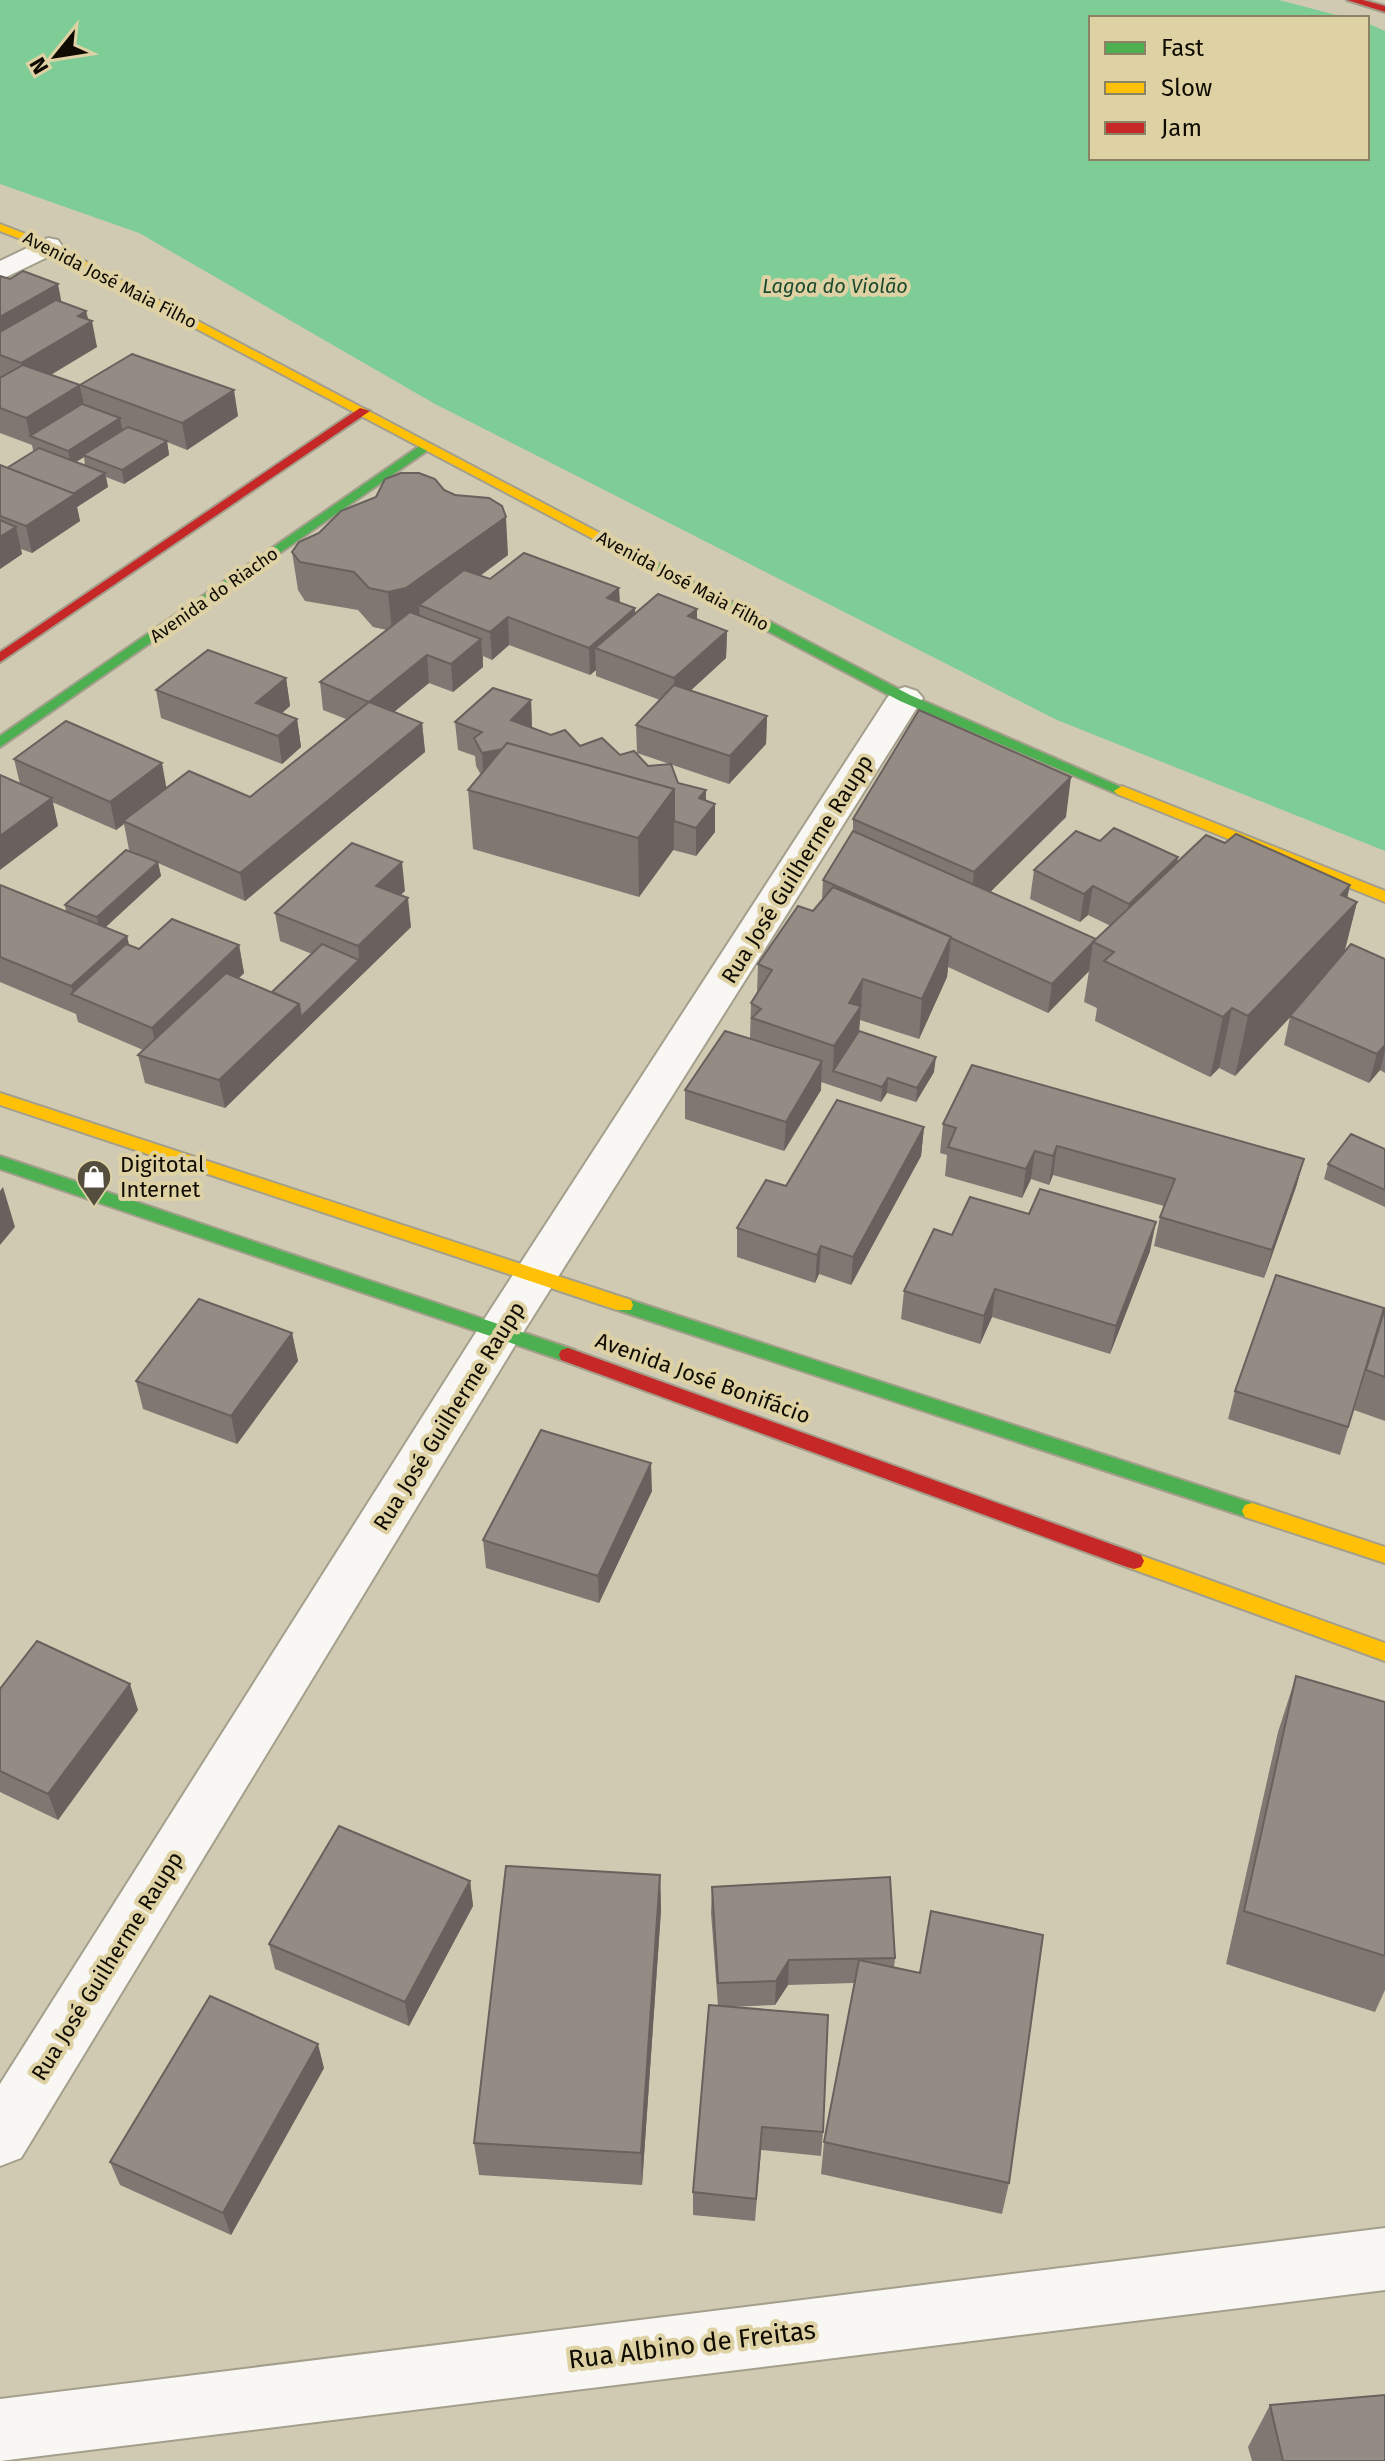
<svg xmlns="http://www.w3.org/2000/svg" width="1385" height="2461" viewBox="0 0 1385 2461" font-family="'Fira Sans',sans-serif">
  <rect width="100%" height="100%" fill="#d1cab2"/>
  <!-- water -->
  <polygon fill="#7fcd96" points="0,0 1279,0 1348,18 1091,18 1091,158 1367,158 1367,23 1385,31 1385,851 1057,720 435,404 139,233 0,184"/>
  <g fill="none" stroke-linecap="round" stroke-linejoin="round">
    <defs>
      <g id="street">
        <polygon points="48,238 58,240 62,246 58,252 0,280 0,261"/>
        <polygon points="905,687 917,691 923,698 517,1342 21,2158 0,2166 0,2084 485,1318 887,698 893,691"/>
        <polygon points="1385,2228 1385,2290 0,2461 0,2399"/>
      </g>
      <g id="fast">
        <polygon points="424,443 434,446 0,747 0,736"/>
        <polygon points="606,536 910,695 1130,791 1122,796 1117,794 900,701 601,543 601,537"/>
        <polygon points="0,1156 575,1350 577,1355 575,1360 561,1360 0,1169"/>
        <polygon points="624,1298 1252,1503 1259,1505 1262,1511 1259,1517 1252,1519 617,1310 615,1305 617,1300"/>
      </g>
      <g id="slow">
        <polygon points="0,224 52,244 613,540 611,543 601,543 44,248 0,231"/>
        <polygon points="1122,786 1385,891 1385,902 1117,794 1114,791"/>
        <polygon points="0,1093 631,1300 633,1305 631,1310 617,1310 0,1105"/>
        <polygon points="1252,1503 1385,1547 1385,1563 1245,1517 1242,1511 1245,1505"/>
        <polygon points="1134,1553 1385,1643 1385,1661 1127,1567 1124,1561 1127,1555"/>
      </g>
      <g id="jam">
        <polygon points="1347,0 1363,0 1385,6 1385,12"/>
        <polygon points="360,408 370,411 0,662 0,652"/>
        <polygon points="568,1348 1141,1555 1144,1561 1141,1567 1134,1569 1127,1567 561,1360 559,1355 561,1350"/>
      </g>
    </defs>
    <!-- street casing -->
    <use href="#street" stroke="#a49f8c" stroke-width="4"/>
    <!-- fast casing -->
    <use href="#fast" stroke="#a49f8c" stroke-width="4"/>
    <!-- slow casing -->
    <use href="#slow" stroke="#a49f8c" stroke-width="4"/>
    <!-- jam casing -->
    <use href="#jam" stroke="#a49f8c" stroke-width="4"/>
    <!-- street -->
    <use href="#street" fill="#f8f7f3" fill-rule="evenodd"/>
    <!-- fast -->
    <use href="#fast" fill="#4caf50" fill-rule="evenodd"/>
    <!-- slow -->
    <use href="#slow" fill="#ffc107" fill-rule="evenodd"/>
    <!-- jam -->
    <use href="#jam" fill="#c62828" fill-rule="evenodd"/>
  </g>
  <!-- wall -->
  <g fill="#7f7872" fill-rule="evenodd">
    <path d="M 0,276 L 61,302 L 86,311 L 97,347 L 51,375 L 84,405 L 80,385 L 238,416 L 187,450 L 167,442 L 169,455 L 124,484 L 106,477 L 108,487 L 77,507 L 80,521 L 32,553 L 21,549 L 22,554 L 0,569 L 0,465 L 7,468 L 35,451 L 33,450 L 32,445 L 0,433 ZM 84,457 L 85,466 L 76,462 Z"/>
    <polygon points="444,490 508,555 480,576 490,579 619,588 620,603 635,614 697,620 727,631 726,658 690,691 767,716 766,744 729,784 637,753 636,725 660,700 596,676 596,670 590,675 509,645 492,660 483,656 483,667 453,692 429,683 394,712 422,723 425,752 245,901 158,863 161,876 106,927 127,936 129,945 139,949 239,945 244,973 239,978 272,992 312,954 280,941 275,913 405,891 400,895 411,927 225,1108 145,1083 138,1055 143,1050 78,1022 76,1014 0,982 0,885 66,912 65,905 145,857 129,850 124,824 116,830 52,802 58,826 20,784 14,759 166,788 250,797 346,719 323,710 320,682 387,630 373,627 358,610 305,601 298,590 292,552"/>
    <polygon points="286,678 290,706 282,713 297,719 301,747 282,764 161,718 156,690"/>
    <polygon points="531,700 532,728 580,746 620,755 648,766 678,783 706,790 706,800 715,804 715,832 696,856 673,850 639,897 473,849 468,790 481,775 476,766 475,756 458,750 455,722"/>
    <polygon points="1066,817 990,892 1096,939 1111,926 1088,915 1080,922 1030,899 1034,870 1100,841 1178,857 1177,862 1225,843 1350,885 1347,898 1357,902 1344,952 1385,959 1385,1073 1380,1070 1369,1083 1284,1045 1290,1017 1235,1076 1219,1068 1210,1077 1095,1021 1097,1008 1084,1002 1089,971 1048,1013 948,967 947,977 919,1039 860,1020 859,1031 934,1072 916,1102 887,1093 881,1102 821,1082 821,1090 784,1151 685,1119 685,1090 750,1038 751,1003 757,993 758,964 813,911 822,900 823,880 853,831 853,819"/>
    <polygon points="943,1124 1304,1159 1296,1187 1264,1278 1154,1246 1160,1217 1164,1206 1053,1175 1049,1185 1031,1179 1022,1198 945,1176 947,1155 940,1153"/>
    <polygon points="924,1127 921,1156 851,1285 819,1274 815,1283 737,1257 737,1228 786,1186"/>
    <polygon points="1385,1149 1385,1207 1324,1179 1328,1164"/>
    <polygon points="952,1235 1150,1251 1110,1354 992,1317 980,1344 901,1319 904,1291"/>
    <polygon points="1385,1307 1385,1421 1354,1410"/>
    <polygon points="1384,1308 1340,1455 1228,1419 1235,1391"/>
    <polygon points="292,1333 298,1361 237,1444 143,1409 136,1381"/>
    <polygon points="652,1491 599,1603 486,1568 483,1540"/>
    <polygon points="1296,1676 1385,1702 1385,1990 1375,2012 1226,1964 1278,1732"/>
    <polygon points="0,1689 138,1710 58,1820 0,1792"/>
    <polygon points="660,1875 661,1910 642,2185 479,2175 474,2143"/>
    <polygon points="470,1881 473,1906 409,2026 275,1969 269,1944"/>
    <polygon points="712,1887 895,1958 894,1968 1009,2183 1002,2214 821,2174 824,2142 854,1983 788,1985 775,2005 728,2007 823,2132 821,2156 761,2150 755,2221 693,2215 693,2192 718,2006 711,1913"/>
    <polygon points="324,2068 231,2235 120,2185 110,2162"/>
    <polygon points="1270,2405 1385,2461 1252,2461 1248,2447"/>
  </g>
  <!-- shaded-wall -->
  <g fill="#68615d">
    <polygon points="58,284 63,310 0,346 0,317"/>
    <polygon points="86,311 88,323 92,321 97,347 26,389 21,363 78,316"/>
    <polygon points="80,385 86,412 30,436 32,445 26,418"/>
    <polygon points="234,390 238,416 187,450 182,423"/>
    <polygon points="120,418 123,432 83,455 84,457 71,465 68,451"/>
    <polygon points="167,441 169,455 124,484 122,470"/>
    <polygon points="105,473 108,487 77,507 80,521 32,553 26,526"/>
    <polygon points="506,517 508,555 433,610 419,605 420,619 392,631 388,592"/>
    <polygon points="16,527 22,554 0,569 0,537"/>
    <polygon points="619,588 620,615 607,598"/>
    <polygon points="635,608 636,636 595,648 596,670 590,675 589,648"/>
    <polygon points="697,609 697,636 688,616"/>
    <polygon points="508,617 509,645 492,660 490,632"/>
    <polygon points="727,631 726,658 674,706 674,678"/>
    <polygon points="481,639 483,667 453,692 451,664"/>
    <polygon points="427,655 429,683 372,730 369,702"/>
    <polygon points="286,678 290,706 262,730 256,703"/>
    <polygon points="531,700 532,728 511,720"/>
    <polygon points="767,716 766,744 729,784 730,756"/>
    <polygon points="297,719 301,747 282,764 278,736"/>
    <polygon points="422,723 425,752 245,901 240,873"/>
    <polygon points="504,749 484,782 482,753"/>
    <polygon points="162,763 167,791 123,821 124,824 116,830 110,802"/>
    <polygon points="1071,777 1066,817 970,912 974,872"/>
    <polygon points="674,789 674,849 639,897 638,838"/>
    <polygon points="706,790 705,816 715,804 715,832 696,856 696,828 699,798"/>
    <polygon points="52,798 58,826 0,870 0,836"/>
    <polygon points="1178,857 1173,885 1124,932 1129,904"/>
    <polygon points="158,862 161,876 100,932 97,917"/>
    <polygon points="402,862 405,891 380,914 376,886"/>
    <polygon points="1350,885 1343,917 1357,902 1342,962 1235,1076 1248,1016 1341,895"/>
    <polygon points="1093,886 1088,915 1080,922 1084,894"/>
    <polygon points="408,898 411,927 303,1032 301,1017 359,960 358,946"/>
    <polygon points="127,936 133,964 74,995 71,986"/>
    <polygon points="951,937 947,977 919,1039 922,999"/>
    <polygon points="1093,942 1089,971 1048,1013 1052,984"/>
    <polygon points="239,945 244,973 158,1056 152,1028"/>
    <polygon points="863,979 858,1046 833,1071 834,1046 849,1003"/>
    <polygon points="299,1004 303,1032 225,1108 219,1080"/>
    <polygon points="1232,1008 1219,1068 1210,1077 1223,1017"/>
    <polygon points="1385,1045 1385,1051 1380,1070 1369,1083 1377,1054"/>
    <polygon points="936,1057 934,1072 916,1102 917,1088"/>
    <polygon points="822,1061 821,1090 784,1151 786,1122"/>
    <polygon points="888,1078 887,1093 881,1102 882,1087"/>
    <polygon points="924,1127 921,1156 851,1285 853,1257"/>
    <polygon points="1057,1146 1053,1175 1049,1185 1053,1156"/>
    <polygon points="1035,1151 1031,1179 1022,1198 1026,1169"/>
    <polygon points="1304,1159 1296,1187 1264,1278 1272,1250"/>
    <polygon points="3,1187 15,1227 0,1245 0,1191"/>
    <polygon points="1156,1222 1150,1251 1110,1354 1116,1326"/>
    <polygon points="821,1246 819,1274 815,1283 817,1255"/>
    <polygon points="995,1289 992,1317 980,1344 984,1316"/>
    <polygon points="292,1333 298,1361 237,1444 231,1416"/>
    <polygon points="651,1463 652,1491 599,1603 598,1576"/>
    <polygon points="130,1684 138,1710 58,1820 48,1794"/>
    <polygon points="660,1875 661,1910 642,2185 641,2153"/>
    <polygon points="470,1881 473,1906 409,2026 405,2002"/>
    <polygon points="789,1960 788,1985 775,2005 776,1981"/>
    <polygon points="318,2044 324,2068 231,2235 223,2213"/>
  </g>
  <!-- building -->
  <g fill="#948b85" stroke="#68615d" stroke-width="2">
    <polygon points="23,271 58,284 0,317 0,276 10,279"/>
    <polygon points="56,300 86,311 78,316 92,321 21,363 0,355 0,332"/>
    <polygon points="132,354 234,390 182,423 80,385"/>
    <polygon points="23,365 80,385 26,418 0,408 0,378"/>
    <polygon points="82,404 120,418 68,451 30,436"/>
    <polygon points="128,427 167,441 122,470 83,455"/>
    <polygon points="39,448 105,473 73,494 7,468"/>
    <polygon points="0,465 75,494 26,526 0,516"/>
    <polygon points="401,473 419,473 435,479 444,490 455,495 489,498 502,506 506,517 406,588 388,592 369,588 354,572 300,562 292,552 299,542 319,533 341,511 376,497 385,479"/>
    <polygon points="0,520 16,527 0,537"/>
    <polygon points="524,553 619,588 607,598 635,608 589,648 508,617 490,632 419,605 464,570 490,579"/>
    <polygon points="658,594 697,609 688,616 727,631 674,678 595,648"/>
    <polygon points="410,612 481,639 451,664 427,655 369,702 422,723 240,873 123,821 189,771 250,797 369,702 320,682"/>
    <polygon points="208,650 286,678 256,703 297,719 278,736 156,690"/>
    <polygon points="674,685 767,716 730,756 636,725"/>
    <polygon points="493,688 531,700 511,720 551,735 565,730 580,746 602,738 620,755 634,751 648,766 671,764 678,783 706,790 699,798 715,804 696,828 674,821 674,789 507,743 503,749 482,753 474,738 482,732 455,722"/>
    <polygon points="919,710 1071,777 974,872 853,819"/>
    <polygon points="66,721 162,763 110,802 14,759"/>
    <polygon points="507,743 674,789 638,838 468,790"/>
    <polygon points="0,775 52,798 0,836"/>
    <polygon points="1114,828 1178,857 1129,904 1093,886 1084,894 1034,870 1076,831 1100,841"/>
    <polygon points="853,831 1096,939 1052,984 951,938 951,937 823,880"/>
    <polygon points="1236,834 1350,885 1341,895 1357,902 1248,1016 1232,1008 1223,1017 1104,961 1114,952 1093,942 1206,835 1225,843"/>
    <polygon points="352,843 402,862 376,886 408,898 358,946 275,913"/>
    <polygon points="126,850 158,862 97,917 65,905"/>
    <polygon points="0,885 127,936 71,986 0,957"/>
    <polygon points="833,887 951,937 922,999 863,979 849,1003 861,1006 834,1046 752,1018 761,1009 751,1003 772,970 758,964 798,906 813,911"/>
    <polygon points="172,919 239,945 152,1028 71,994 126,944 139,949"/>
    <polygon points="322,944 359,960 301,1017 299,1004 272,992"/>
    <polygon points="1351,944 1385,959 1385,1045 1377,1054 1290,1016"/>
    <polygon points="226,973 299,1004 219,1080 138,1055"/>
    <polygon points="725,1031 822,1061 786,1122 685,1090"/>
    <polygon points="859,1031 936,1057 917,1088 888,1078 882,1087 833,1071"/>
    <polygon points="972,1065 1304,1159 1272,1250 1160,1217 1175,1179 1057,1146 1053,1156 1035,1151 1026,1169 948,1147 956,1128 943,1124"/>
    <polygon points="837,1100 924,1127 853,1257 821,1246 817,1255 737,1228 766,1180 786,1186"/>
    <polygon points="1351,1134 1385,1149 1385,1190 1328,1164"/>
    <polygon points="1040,1189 1156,1222 1116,1326 995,1289 984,1316 904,1291 934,1229 952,1235 970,1197 1029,1214"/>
    <polygon points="1276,1275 1384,1308 1348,1427 1235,1391"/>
    <polygon points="199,1299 292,1333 231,1416 136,1381"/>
    <polygon points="1385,1308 1385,1377 1366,1370"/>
    <polygon points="541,1430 651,1463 598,1576 483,1540"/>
    <polygon points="37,1641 130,1684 48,1794 0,1771 0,1689"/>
    <polygon points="1296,1676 1385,1702 1385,1956 1244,1911"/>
    <polygon points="339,1826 470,1881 405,2002 269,1944"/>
    <polygon points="506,1866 660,1875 641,2153 474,2143"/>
    <polygon points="890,1877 895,1958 789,1960 776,1981 718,1983 712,1887"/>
    <polygon points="931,1911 1043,1935 1009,2183 824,2142 859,1960 920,1973"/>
    <polygon points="210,1996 318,2044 223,2213 110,2162"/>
    <polygon points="709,2005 828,2015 823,2132 762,2127 756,2199 693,2192"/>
    <polygon points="1385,2395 1385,2461 1283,2461 1270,2405"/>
  </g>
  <!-- icons -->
  <defs>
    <symbol id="shop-pin" viewBox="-11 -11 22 30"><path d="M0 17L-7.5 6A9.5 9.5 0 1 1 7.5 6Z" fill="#534e3e" stroke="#ded2a5"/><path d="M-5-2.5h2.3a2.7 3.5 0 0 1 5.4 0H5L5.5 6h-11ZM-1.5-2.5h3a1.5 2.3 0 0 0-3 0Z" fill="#fff"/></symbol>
  </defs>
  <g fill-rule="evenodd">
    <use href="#shop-pin" x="74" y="1157" width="40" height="54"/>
  </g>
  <g text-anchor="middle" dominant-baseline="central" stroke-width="8" stroke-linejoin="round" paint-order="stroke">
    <!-- far-street labels -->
    <g font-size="18" fill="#0f0b00" stroke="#ded2a5">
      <text transform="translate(110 280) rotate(27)">Avenida José Maia Filho</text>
      <text transform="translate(683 581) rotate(28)">Avenida José Maia Filho</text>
      <text transform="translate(214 595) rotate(-35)">Avenida do Riacho</text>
    </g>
    <!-- far-water labels -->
    <g font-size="20" font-style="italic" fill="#1c4a2f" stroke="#ded2a5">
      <text x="835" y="286">Lagoa do Violão</text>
    </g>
    <!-- street labels -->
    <g font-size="22" fill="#0f0b00" stroke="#ded2a5">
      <text transform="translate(797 869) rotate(-58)">Rua José Guilherme Raupp</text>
      <text transform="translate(703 1378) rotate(20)">Avenida José Bonifácio</text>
      <text transform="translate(449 1416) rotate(-58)">Rua José Guilherme Raupp</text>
      <text transform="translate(107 1966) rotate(-58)">Rua José Guilherme Raupp</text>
    </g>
    <!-- poi labels -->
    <g font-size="22" fill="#0f0b00" stroke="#ded2a5" text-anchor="start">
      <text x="120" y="1164">Digitotal<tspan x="120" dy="25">Internet</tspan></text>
    </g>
    <!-- near-street labels -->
    <g font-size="26" fill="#0f0b00" stroke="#ded2a5">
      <text transform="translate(692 2345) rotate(-7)">Rua Albino de Freitas</text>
    </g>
  </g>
  <!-- legend -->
  <rect x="1089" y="16" width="280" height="144" fill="#ded2a5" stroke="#8b8263" stroke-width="2"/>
  <rect x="1105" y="42" width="40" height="12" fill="#4caf50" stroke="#8b8263" stroke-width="2"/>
  <text x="1161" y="56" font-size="24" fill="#0f0b00">Fast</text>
  <rect x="1105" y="82" width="40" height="12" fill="#ffc107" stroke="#8b8263" stroke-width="2"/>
  <text x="1161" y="96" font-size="24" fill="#0f0b00">Slow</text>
  <rect x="1105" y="122" width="40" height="12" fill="#c62828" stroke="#8b8263" stroke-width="2"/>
  <text x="1161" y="136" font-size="24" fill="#0f0b00">Jam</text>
  <!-- north arrow -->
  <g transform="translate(56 56) rotate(240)" stroke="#ded2a5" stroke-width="6" paint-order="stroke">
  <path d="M0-6L14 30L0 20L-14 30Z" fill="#0f0b00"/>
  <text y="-12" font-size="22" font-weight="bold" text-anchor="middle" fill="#0f0b00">N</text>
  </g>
</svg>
